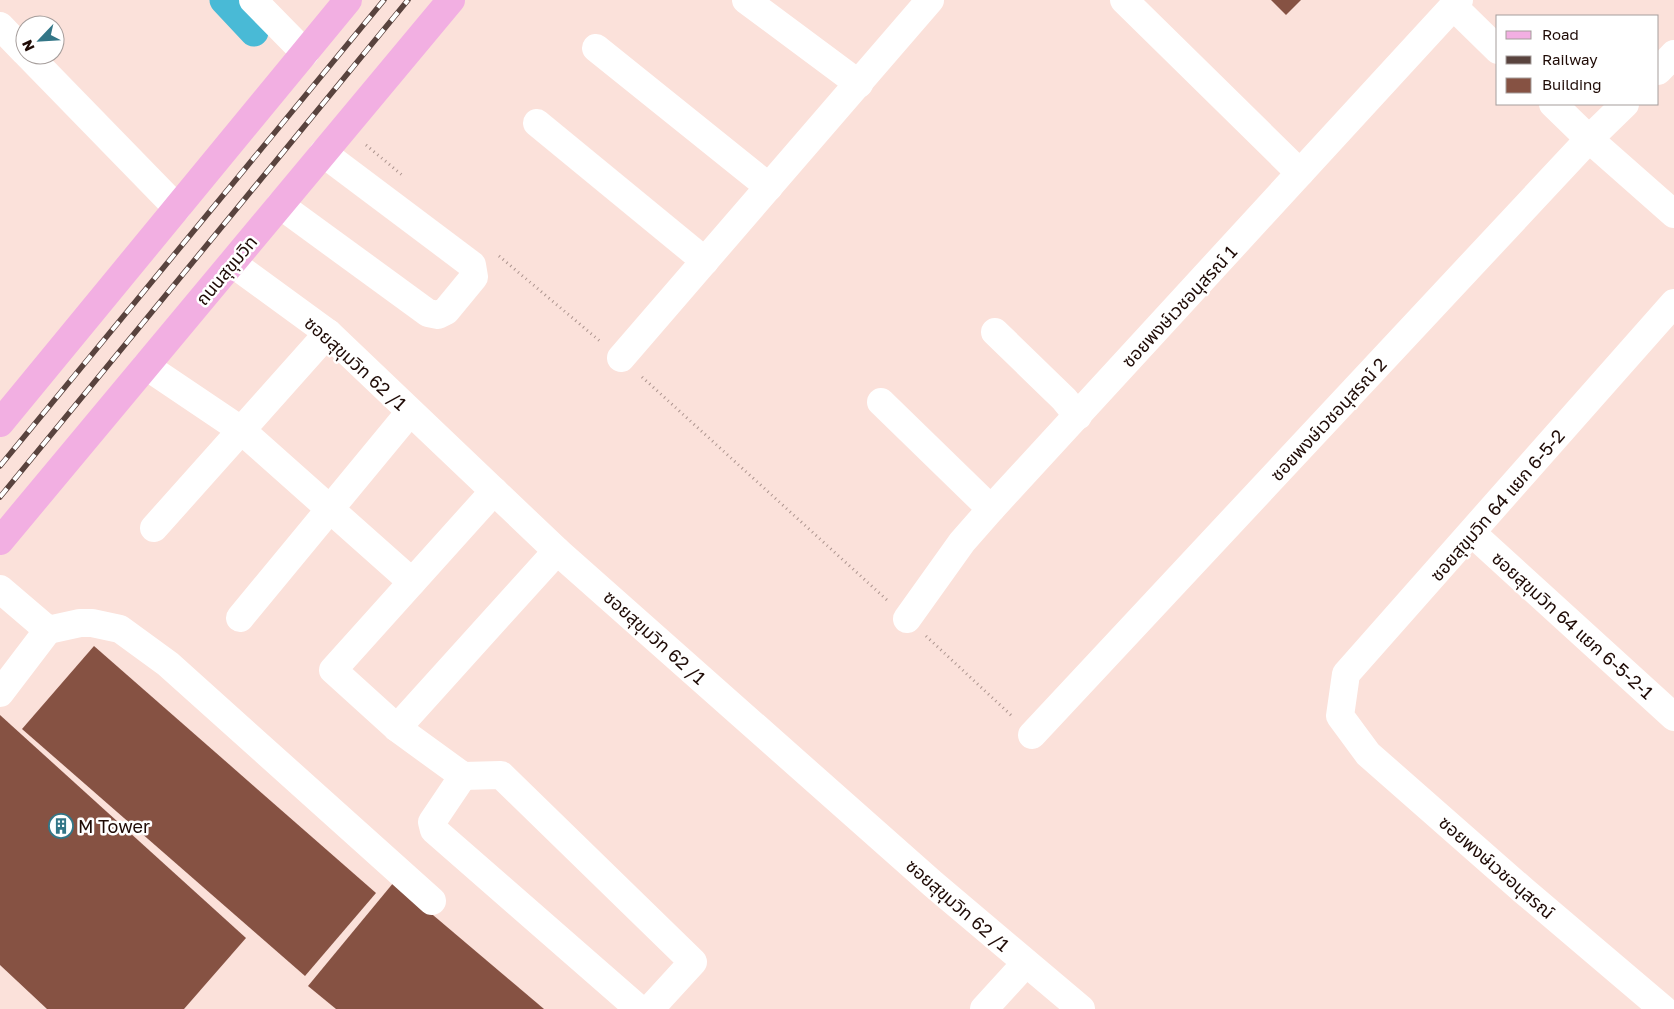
<svg xmlns="http://www.w3.org/2000/svg" width="1674" height="1009" viewBox="0 0 1674 1009" font-family="'Golos Text','Noto Sans Thai',sans-serif">
  <rect width="100%" height="100%" fill="#fbe1da"/>
  <g fill="none" stroke-linecap="round" stroke-linejoin="round">
    <!-- canal -->
    <polyline stroke="#49bad6" stroke-width="29" points="224,0 254,32"/>
  </g>
  <!-- building -->
  <g fill="#865243">
    <polygon points="1271,0 1301,0 1286,15"/>
    <polygon points="94,646 376,893 305,976 22,729"/>
    <polygon points="0,715 246,938 184,1009 47,1009 0,965"/>
    <polygon points="394,882 544,1009 336,1009 308,986"/>
  </g>
  <g fill="none" stroke-linecap="round" stroke-linejoin="round">
    <!-- path -->
    <g stroke="#ad958f" stroke-width="3" stroke-dasharray="1 4" stroke-linecap="butt">
      <polyline points="366,145 402,175"/>
      <polyline points="499,256 601,342"/>
      <polyline points="642,377 887,600"/>
      <polyline points="926,636 1013,717"/>
    </g>
    <!-- minor -->
    <g stroke="#fff" stroke-width="28">
      <polyline points="253,0 305,53"/>
      <polyline points="746,0 859,84"/>
      <polyline points="1124,0 1300,173"/>
      <polyline points="1453,6 1498,50"/>
      <polyline points="0,26 25,52"/>
      <polyline points="596,48 769,187"/>
      <polyline points="28,55 177,208"/>
      <polyline points="1658,71 1674,54"/>
      <polyline points="1553,104 1589,139 1674,214"/>
      <polyline points="537,123 705,261"/>
      <polyline points="280,205 428,313 438,315 446,311 474,277 472,265 323,153"/>
      <polyline points="232,263 328,333 557,551 933,884 1081,1009"/>
      <polyline points="995,332 1064,399 1078,416"/>
      <polyline points="621,358 930,0"/>
      <polyline points="146,366 241,430 412,582"/>
      <polyline points="881,402 991,509"/>
      <polyline points="494,491 333,670 397,728 557,551"/>
      <polyline points="154,528 328,333"/>
      <polyline points="1472,533 1674,717"/>
      <polyline points="0,589 48,630 80,623 92,623 120,629 168,664 432,901"/>
      <polyline points="240,618 410,412"/>
      <polyline points="907,619 962,542 991,509 1459,0"/>
      <polyline points="0,693 48,630"/>
      <polyline points="397,728 463,776 501,775 693,962 650,1009"/>
      <polyline points="1032,735 1589,139 1625,104"/>
      <polyline points="463,776 432,822 434,830 639,1009"/>
      <polyline points="984,1009 1026,963"/>
      <polyline points="1663,1009 1524,891 1368,754 1340,716 1346,674 1674,303"/>
    </g>
    <!-- major -->
    <g stroke="#f2afe2" stroke-width="28">
      <polyline points="0,423 348,0"/>
      <polyline points="0,541 451,0"/>
    </g>
    <defs>
      <g id="rail">
        <polyline points="0,466 384,0"/>
        <polyline points="0,497 408,0"/>
      </g>
    </defs>
    <!-- rail casing -->
    <use href="#rail" stroke="#59433e" stroke-width="5.5"/>
    <!-- rail -->
    <use href="#rail" stroke="#fff" stroke-width="4" stroke-dasharray="11" stroke-linecap="butt"/>
  </g>
  <!-- icons -->
  <defs>
    <symbol id="building-ring" viewBox="-11 -11 22 22"><circle r="9.5" fill="#fff" stroke="#337687" stroke-width="1.5"/><path d="M-4-6H4V6H1V3H-1V6H-4ZM-2.5-4.3h1.7v1.8h-1.7ZM.8-4.3h1.7v1.8H.8ZM-2.5-1h1.7V.8h-1.7ZM.8-1h1.7V.8H.8Z" fill="#337687"/></symbol>
  </defs>
  <g fill-rule="evenodd">
    <use href="#building-ring" x="47" y="812" width="28" height="28"/>
  </g>
  <g text-anchor="middle" dominant-baseline="central" stroke-width="5" stroke-linejoin="round" paint-order="stroke">
    <!-- street labels -->
    <g font-size="18" fill="#1f0b06" stroke="#fff">
      <text transform="translate(226 270) rotate(-50)">ถนนสุขุมวิท</text>
      <text transform="translate(1179 306) rotate(-47)">ซอยพงษ์เวชอนุสรณ์ 1</text>
      <text transform="translate(356 363) rotate(42)">ซอยสุขุมวิท 62 /1</text>
      <text transform="translate(1328 419) rotate(-47)">ซอยพงษ์เวชอนุสรณ์ 2</text>
      <text transform="translate(1497 505) rotate(-49)">ซอยสุขุมวิท 64 แยก 6-5-2</text>
      <text transform="translate(1573 625) rotate(42)">ซอยสุขุมวิท 64 แยก 6-5-2-1</text>
      <text transform="translate(655 637) rotate(42)">ซอยสุขุมวิท 62 /1</text>
      <text transform="translate(1497 867) rotate(41)">ซอยพงษ์เวชอนุสรณ์</text>
      <text transform="translate(958 905) rotate(41)">ซอยสุขุมวิท 62 /1</text>
    </g>
    <!-- poi labels -->
    <g font-size="18" fill="#1f0b06" stroke="#fff" text-anchor="start">
      <text x="78" y="826">M Tower</text>
    </g>
  </g>
  <!-- legend -->
  <rect x="1496" y="15" width="162" height="90" fill="#ffffff" stroke="#a59d9b"/>
  <rect x="1506" y="31" width="25" height="8" fill="#f2afe2" stroke="#a59d9b"/>
  <text x="1542" y="40" font-size="15" fill="#1f0b06">Road</text>
  <rect x="1506" y="56" width="25" height="8" fill="#59433e" stroke="#a59d9b"/>
  <text x="1542" y="65" font-size="15" fill="#1f0b06">Railway</text>
  <rect x="1506" y="78" width="25" height="15" fill="#865243" stroke="#a59d9b"/>
  <text x="1542" y="90" font-size="15" fill="#1f0b06">Building</text>
  <!-- north arrow -->
  <g transform="translate(40 40) rotate(245)"><circle r="24" fill="#ffffff" stroke="#a59d9b"/>
  <path d="M0-4L9 19L0 12L-9 19Z" fill="#337687"/>
  <text y="-8" font-size="14" font-weight="bold" text-anchor="middle" fill="#1f0b06">N</text>
  </g>
</svg>
